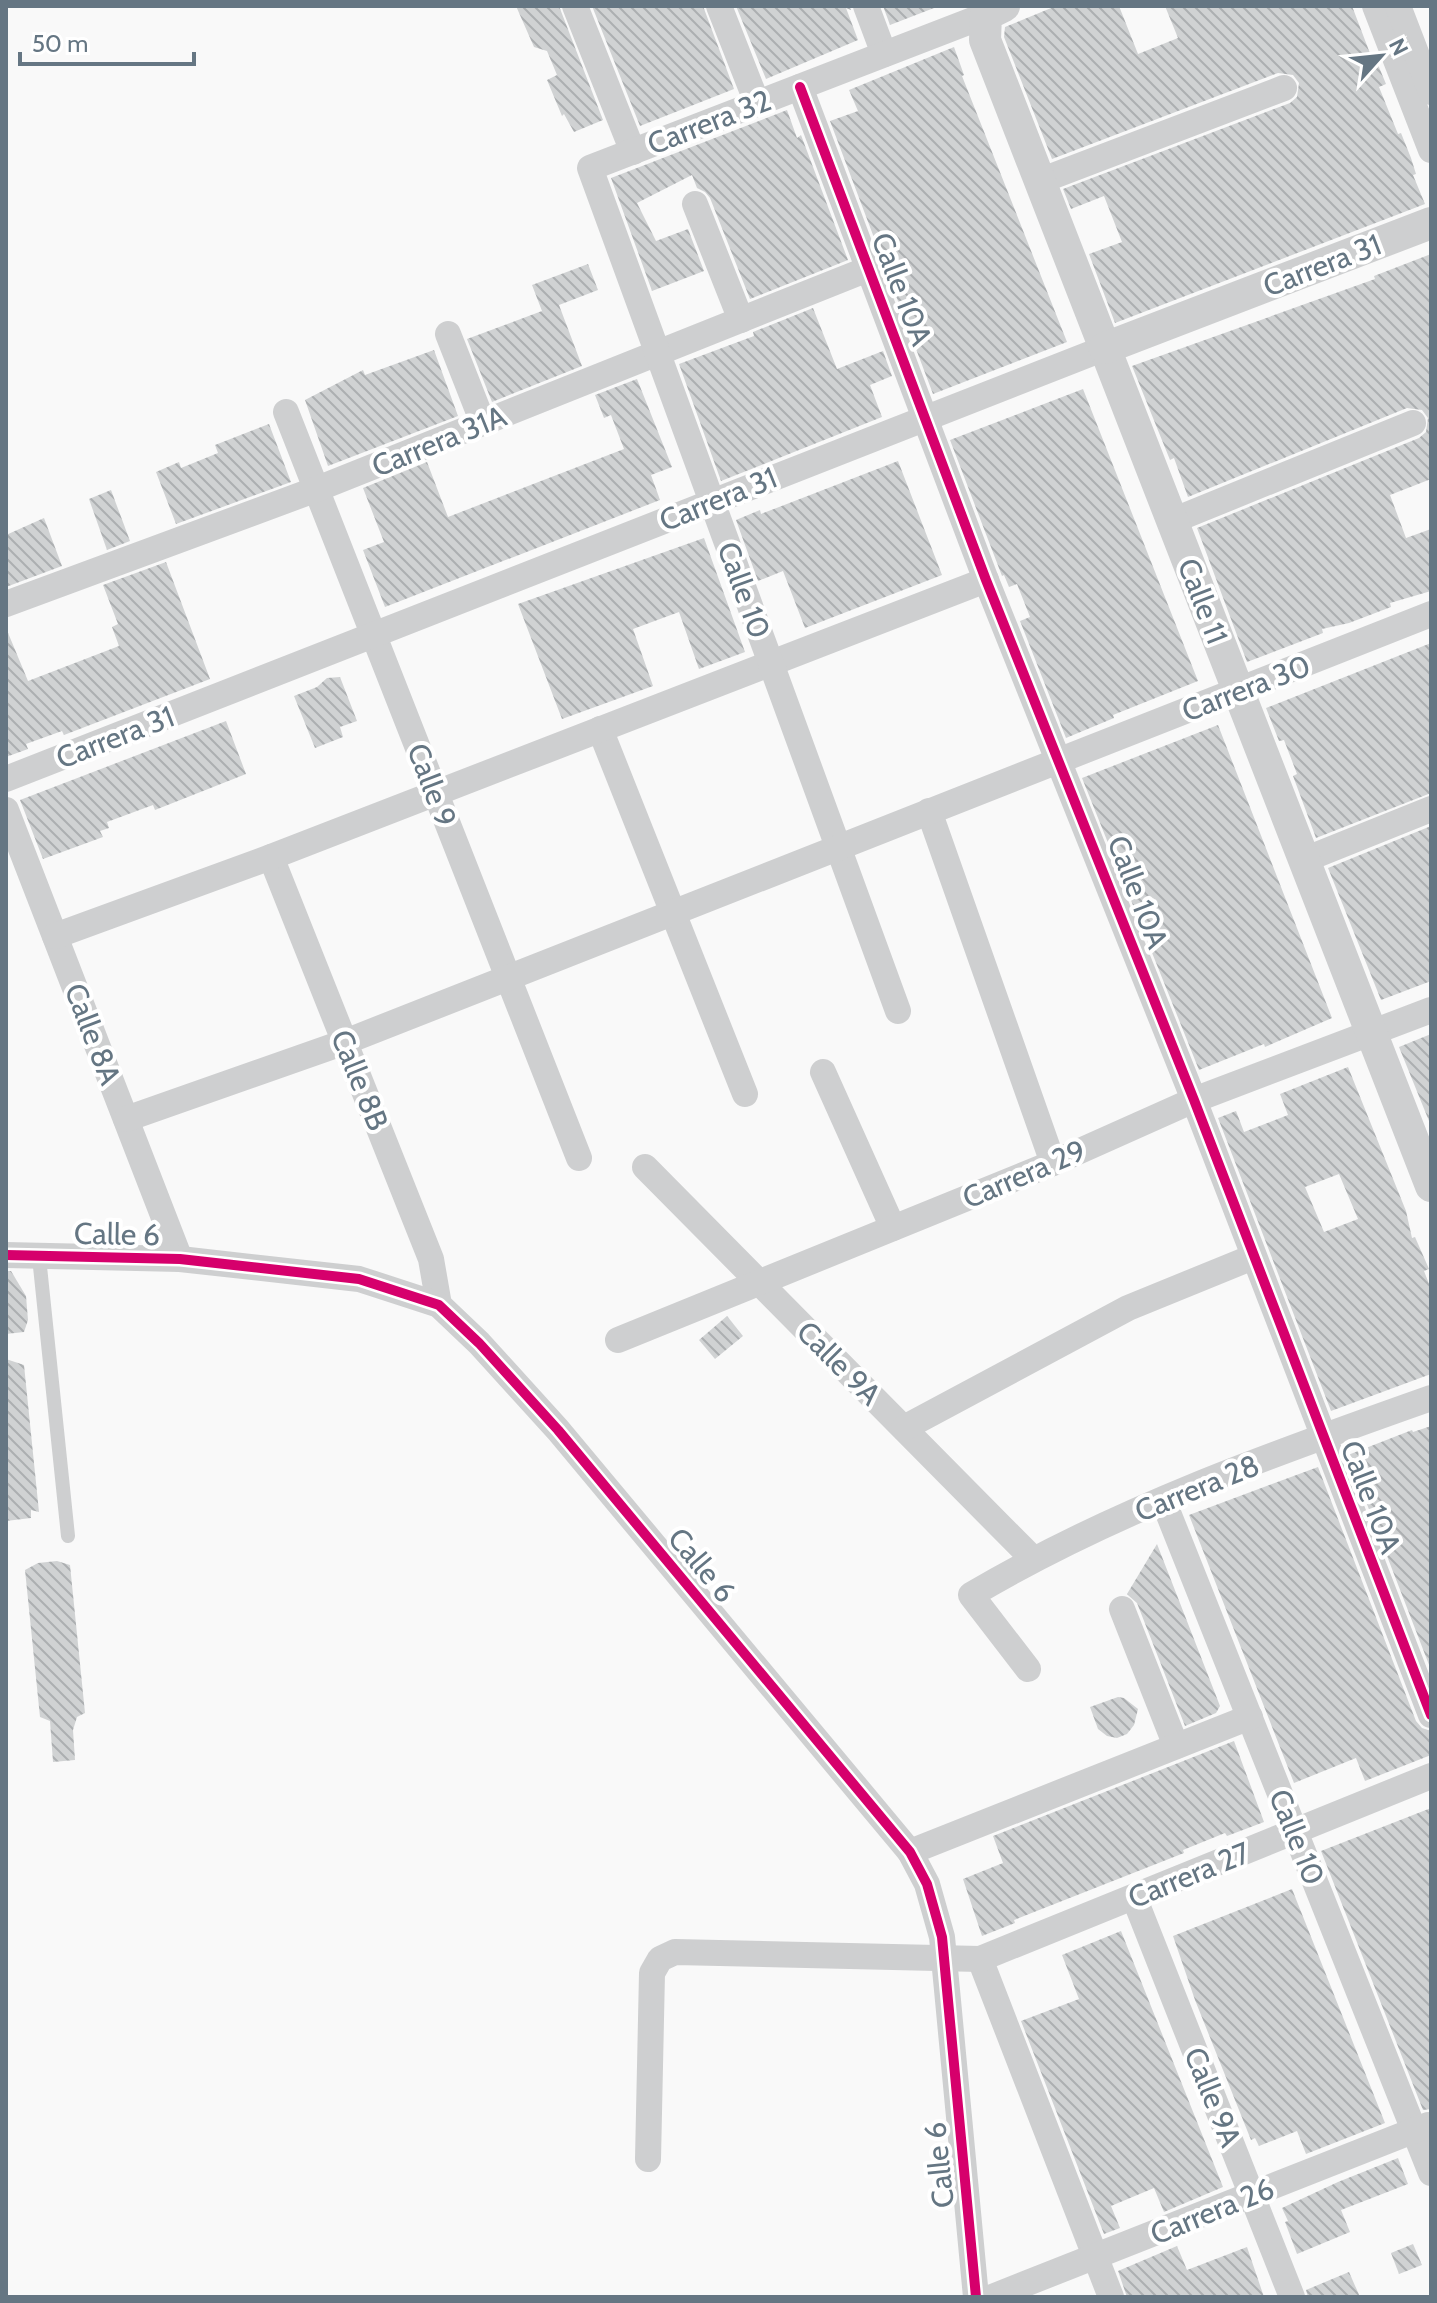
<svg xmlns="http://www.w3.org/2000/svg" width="1437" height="2303" viewBox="0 0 1437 2303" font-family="Cabin,sans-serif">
  <defs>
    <pattern id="building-back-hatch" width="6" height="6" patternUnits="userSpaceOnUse" patternTransform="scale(2)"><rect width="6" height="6" fill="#d0d2d3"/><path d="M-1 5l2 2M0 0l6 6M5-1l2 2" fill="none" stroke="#acafb1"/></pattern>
  </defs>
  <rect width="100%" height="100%" fill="#f9f9f9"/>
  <!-- building -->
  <g fill="url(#building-back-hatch)" fill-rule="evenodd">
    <polygon points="516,6 559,6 603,120 574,132 564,114 562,116 547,80 557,75 547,51 534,47"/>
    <polygon points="592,6 703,6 734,89 640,126"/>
    <polygon points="736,6 850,6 851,10 846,8 858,40 766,79"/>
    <polygon points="883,6 934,6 934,8 890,25"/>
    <polygon points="1056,6 1119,6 1138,54 1178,38 1165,6 1352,6 1371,56 1374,55 1386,84 1379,87 1398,134 1401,133 1411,158 1416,174 1413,175 1425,204 1115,323 1089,254 1122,242 1104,196 1071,209 1063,189 1290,103 1297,97 1299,83 1293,75 1278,73 1052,159 1004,37 1005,27"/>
    <polygon points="954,47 964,75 962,76 1067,342 933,394 830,121 858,111 849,90"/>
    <polygon points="787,110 797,138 801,135 848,260 750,299 710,198 705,192 697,188 692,175 637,203 656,241 688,229 704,271 652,291 611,178"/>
    <polygon points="1431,254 1431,479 1390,495 1406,538 1431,529 1431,591 1390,603 1391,607 1349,623 1322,629 1323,633 1247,662 1197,528 1419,438 1426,432 1428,418 1422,410 1407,408 1188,497 1174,458 1170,460 1132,366 1375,279 1374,276"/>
    <polygon points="588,264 598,290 559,305 582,366 492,402 467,339 542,311 532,285"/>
    <polygon points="813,308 837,369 883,351 892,376 870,385 882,417 721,481 679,364 754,336 753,332"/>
    <polygon points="434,350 458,416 328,466 305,400 363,370 365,375"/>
    <polygon points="637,379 672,467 651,475 660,500 385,607 363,550 384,542 363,488 427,462 448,517 624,449 611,415 604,418 595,395"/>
    <polygon points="1083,389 1198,681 1113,715 1114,718 1066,738 1020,621 1030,617 1017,584 1009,587 1004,575 1002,576 950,440"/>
    <polygon points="269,424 291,482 176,524 156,472 179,462 181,468 218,453 215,445"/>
    <polygon points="898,461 942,575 805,628 783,571 758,581 736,520 760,510 761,514"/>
    <polygon points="111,490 130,541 107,550 89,499"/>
    <polygon points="44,518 62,566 6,587 6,535"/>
    <polygon points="704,538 745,652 699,669 679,612 633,629 653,686 562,719 518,604"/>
    <polygon points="166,562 210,679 64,735 62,731 26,744 28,749 6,757 6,628 28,681 119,646 112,627 118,624 103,585"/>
    <polygon points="1431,643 1431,793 1316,838 1293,776 1297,774 1284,740 1279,741 1266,708"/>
    <polygon points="340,677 357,721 340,727 343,737 315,748 294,696 317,687 327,678"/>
    <polygon points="226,721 246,774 155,810 153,805 107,822 109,828 100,831 103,837 43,859 20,800"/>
    <polygon points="1218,725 1332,1018 1265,1047 1264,1044 1199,1070 1082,778"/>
    <polygon points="1431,826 1431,981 1381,1000 1328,868"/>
    <polygon points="1431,1034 1431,1126 1399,1047"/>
    <path d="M 1348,1067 L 1406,1211 L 1412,1238 L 1415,1237 L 1429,1269 L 1424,1271 L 1431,1289 L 1431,1374 L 1331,1411 L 1218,1118 L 1236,1111 L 1244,1132 L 1288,1115 L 1280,1094 ZM 1339,1174 L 1358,1219 L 1324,1232 L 1305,1187 Z"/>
    <polygon points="6,1271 11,1271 26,1296 28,1320 24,1332 6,1334"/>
    <polygon points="727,1316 743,1336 715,1359 699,1340"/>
    <polygon points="6,1359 24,1365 39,1512 31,1510 31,1518 6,1521"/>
    <polygon points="1431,1426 1431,1670 1348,1455 1412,1430 1413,1432"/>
    <polygon points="1318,1467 1416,1721 1422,1728 1431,1731 1431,1755 1365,1781 1356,1758 1294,1783 1189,1515"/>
    <polygon points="1157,1544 1220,1706 1216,1713 1185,1726 1137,1603 1127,1594"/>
    <polygon points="57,1561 70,1565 85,1713 77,1717 73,1730 75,1760 53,1762 50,1721 40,1717 25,1570 38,1563"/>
    <polygon points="1118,1697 1124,1698 1138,1709 1134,1725 1127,1734 1117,1738 1107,1736 1098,1729 1090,1707"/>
    <polygon points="1234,1741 1264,1822 1227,1836 1225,1833 1183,1850 1184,1853 1024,1916 1014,1920 1015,1923 982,1936 963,1879 1003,1863 993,1836"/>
    <polygon points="1431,1808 1431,2109 1423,2110 1321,1851"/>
    <polygon points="1292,1889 1385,2123 1306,2154 1297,2131 1259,2146 1255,2138 1251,2140 1195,2000 1173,1936"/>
    <polygon points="1121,1931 1223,2187 1164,2212 1154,2188 1111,2206 1120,2228 1104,2234 1021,2021 1079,1999 1062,1955"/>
    <polygon points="1398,2158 1408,2184 1341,2210 1350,2232 1297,2254 1285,2222 1288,2221 1282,2208 1338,2182"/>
    <polygon points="1413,2244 1422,2265 1399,2274 1391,2253"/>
    <polygon points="1177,2246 1187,2270 1247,2247 1264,2297 1127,2297 1118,2271"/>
    <polygon points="1349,2272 1360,2297 1308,2297 1306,2290"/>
  </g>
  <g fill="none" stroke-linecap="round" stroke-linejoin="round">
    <!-- service -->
    <polyline stroke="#cecfd0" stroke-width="14" points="39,1257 68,1536"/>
    <!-- minor -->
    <g stroke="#cecfd0" stroke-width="26">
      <polyline points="575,6 633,152"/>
      <polyline points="719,6 757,103"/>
      <polyline points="866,6 884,54"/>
      <polyline points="1375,6 1431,150"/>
      <polyline points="1398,6 1431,92"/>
      <polyline points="800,87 986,580 1194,1100 1431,1715"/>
      <polyline points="1040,181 1284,88"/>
      <polyline points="695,204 741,320"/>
      <polyline points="448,334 483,423"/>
      <polyline points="286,412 579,1158"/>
      <polyline points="1172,521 1413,423"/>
      <polyline points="6,604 317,489 868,269"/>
      <polyline points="600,729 745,1094"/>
      <polyline points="6,779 1105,348"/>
      <polyline points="6,810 180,1259"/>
      <polyline points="929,811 1053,1163"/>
      <polyline points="271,857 431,1259 439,1305"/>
      <polyline points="1304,860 1431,809"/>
      <polyline points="55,936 271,857 986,580"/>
      <polyline points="898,1011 590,168 986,15"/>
      <polyline points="823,1072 893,1228"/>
      <polyline points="126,1119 345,1042 1431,614"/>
      <polyline points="645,1167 1032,1558"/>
      <polyline points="6,1255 180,1259 359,1279 439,1305 479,1343 558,1430 910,1852 927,1884 942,1937 976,2297"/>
      <polyline points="618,1340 1053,1163 1194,1100 1431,1010"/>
      <polyline points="904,1428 1128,1308 1253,1257"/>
      <polyline points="1163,1500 1431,2173"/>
      <polyline points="1122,1609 1176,1746"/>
      <path d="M 1028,1669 L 971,1595 C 1114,1510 1275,1453 1431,1398"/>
      <polyline points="910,1852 1250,1717"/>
      <polyline points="1134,1897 1292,2297"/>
      <polyline points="980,1959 1111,2297"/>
      <polyline points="648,2159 652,1973 660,1959 675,1952 980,1959 1431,1776"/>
      <polyline points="992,2297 1428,2125"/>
    </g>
    <!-- tertiary -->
    <g stroke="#cecfd0" stroke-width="32">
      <polyline points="1004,6 986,15 985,40 1431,1186"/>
      <polyline points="1105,348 1431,223"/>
    </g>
    <defs>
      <g id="cycleway">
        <polyline points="800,87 986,580 1194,1100 1431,1715"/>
        <polyline points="6,1255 180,1259 359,1279 439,1305 479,1343 558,1430 910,1852 927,1884 942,1937 976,2297"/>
      </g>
    </defs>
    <!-- cycleway casing -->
    <use href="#cycleway" stroke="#fff" stroke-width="15"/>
    <!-- cycleway -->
    <use href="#cycleway" stroke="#d6006c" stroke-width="10"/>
  </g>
  <g text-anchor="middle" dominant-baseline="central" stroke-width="8" stroke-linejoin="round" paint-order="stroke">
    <!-- street labels -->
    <g font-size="30" fill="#657683" stroke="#fff">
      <text transform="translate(709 122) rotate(-21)">Carrera 32</text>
      <text transform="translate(1322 265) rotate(-21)">Carrera 31</text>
      <text transform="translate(902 289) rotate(69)">Calle 10A</text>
      <text transform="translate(439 441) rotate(-22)">Carrera 31A</text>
      <text transform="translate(718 499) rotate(-22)">Carrera 31</text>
      <text transform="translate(744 590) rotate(70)">Calle 10</text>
      <text transform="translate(1203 601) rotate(69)">Calle 11</text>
      <text transform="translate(1246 688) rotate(-21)">Carrera 30</text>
      <text transform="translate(115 737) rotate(-21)">Carrera 31</text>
      <text transform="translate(432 785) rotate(69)">Calle 9</text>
      <text transform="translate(1138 892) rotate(69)">Calle 10A</text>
      <text transform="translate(93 1034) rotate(69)">Calle 8A</text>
      <text transform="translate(360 1080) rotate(68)">Calle 8B</text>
      <text transform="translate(1024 1174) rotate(-23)">Carrera 29</text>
      <text transform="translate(117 1234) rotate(1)">Calle 6</text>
      <text transform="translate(839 1363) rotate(45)">Calle 9A</text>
      <text transform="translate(1197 1488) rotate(-22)">Carrera 28</text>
      <text transform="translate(1371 1497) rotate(69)">Calle 10A</text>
      <text transform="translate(702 1565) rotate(50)">Calle 6</text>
      <text transform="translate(1297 1837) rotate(68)">Calle 10</text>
      <text transform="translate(1189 1875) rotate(-22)">Carrera 27</text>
      <text transform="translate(1213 2097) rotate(68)">Calle 9A</text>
      <text transform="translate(939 2165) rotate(-96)">Calle 6</text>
      <text transform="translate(1212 2211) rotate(-22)">Carrera 26</text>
    </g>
  </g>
  <!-- border -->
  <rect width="1437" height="2303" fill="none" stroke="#657683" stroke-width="16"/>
  <!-- north arrow -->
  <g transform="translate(1381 56) rotate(63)" stroke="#ffffff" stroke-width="6" paint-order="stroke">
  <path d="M0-6L14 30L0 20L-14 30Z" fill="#657683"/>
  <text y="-12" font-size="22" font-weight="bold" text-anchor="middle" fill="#657683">N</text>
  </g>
  <!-- scale -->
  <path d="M20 52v12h174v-12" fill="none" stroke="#657683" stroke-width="4"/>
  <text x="32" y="52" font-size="24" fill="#657683" stroke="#ffffff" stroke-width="6" paint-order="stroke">50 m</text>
</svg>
